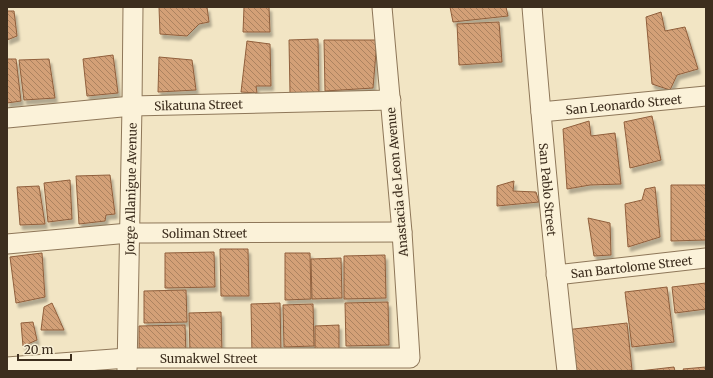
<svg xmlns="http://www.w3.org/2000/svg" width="713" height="378" viewBox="0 0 713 378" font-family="Merriweather,serif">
  <defs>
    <pattern id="building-back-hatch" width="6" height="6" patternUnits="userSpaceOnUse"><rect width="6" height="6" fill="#d3a077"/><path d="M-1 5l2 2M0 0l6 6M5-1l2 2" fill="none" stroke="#ac8361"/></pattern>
    <filter id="shadow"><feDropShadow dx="2.5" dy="4.5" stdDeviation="1" flood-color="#0004"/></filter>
  </defs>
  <rect width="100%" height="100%" fill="#f2e5c4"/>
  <!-- building -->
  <g fill="url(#building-back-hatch)" stroke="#905f3c" filter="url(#shadow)">
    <polygon points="159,7 207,7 209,22 199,24 187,36 160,34"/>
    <polygon points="244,7 269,7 270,32 243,32"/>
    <polygon points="450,7 506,7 508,16 453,22"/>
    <polygon points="7,11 14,11 17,36 7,40"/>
    <polygon points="661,12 665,31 685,27 698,69 677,75 670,90 652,84 646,17"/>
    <polygon points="499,22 502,62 459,65 457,24"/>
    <polygon points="318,39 319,93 290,93 289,40"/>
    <polygon points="324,40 377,40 373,88 325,91"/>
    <polygon points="247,41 270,44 271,86 256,86 257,93 241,92"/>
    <polygon points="113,55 118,93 87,96 83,59"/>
    <polygon points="159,57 192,60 196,90 158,92"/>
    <polygon points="7,59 16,59 21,101 7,103"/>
    <polygon points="49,59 55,98 24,100 19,60"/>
    <polygon points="652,116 661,160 630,168 624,122"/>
    <polygon points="589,121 591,136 615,133 621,184 590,185 567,189 563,129"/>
    <polygon points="110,175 115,214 106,215 105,221 79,224 76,176"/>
    <polygon points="70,180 72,219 48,222 44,183"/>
    <polygon points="514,181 513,191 536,192 539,202 497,206 497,186"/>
    <polygon points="671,185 706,185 706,240 671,241"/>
    <polygon points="39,186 45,224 20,225 17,187"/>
    <polygon points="655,187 660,237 628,247 625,204 642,200 645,189"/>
    <polygon points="588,218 610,223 611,255 594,256"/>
    <polygon points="220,249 248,249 249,296 221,296"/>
    <polygon points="214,252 215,287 165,288 165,253"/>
    <polygon points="42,253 45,297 16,303 10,257"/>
    <polygon points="285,253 310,253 311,299 285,300"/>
    <polygon points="385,255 386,298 344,299 344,256"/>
    <polygon points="341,258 342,298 312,299 311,259"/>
    <polygon points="706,283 706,309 675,313 672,287"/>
    <polygon points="667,287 674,342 632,347 625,292"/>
    <polygon points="186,290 187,322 144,323 144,291"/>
    <polygon points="388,302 389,345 346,346 345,303"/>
    <polygon points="52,303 64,330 41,330 44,307"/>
    <polygon points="280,303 281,353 252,354 251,304"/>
    <polygon points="313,304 314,346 284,347 283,305"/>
    <polygon points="221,312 222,354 190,354 189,313"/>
    <polygon points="33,322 37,340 23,346 21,323"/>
    <polygon points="627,323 632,370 624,371 570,371 565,330"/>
    <polygon points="185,325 186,355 139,356 139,326"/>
    <polygon points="339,325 339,351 315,351 315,326"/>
    <polygon points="674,367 675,371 639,371"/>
    <polygon points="706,367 706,371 684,371 683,369"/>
  </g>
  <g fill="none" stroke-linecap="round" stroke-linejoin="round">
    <defs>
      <g id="street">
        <path id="s1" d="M 532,7 C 542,129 553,250 567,371"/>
        <path id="s2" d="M 541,112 L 706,96"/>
        <path id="s3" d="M 7,118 L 132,106 L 391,100"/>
        <path id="s4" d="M 7,244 L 129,233 L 148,233 L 402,232"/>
        <path id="s5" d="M 556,275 L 706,258"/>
        <path id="s6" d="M 7,367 L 127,358 L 410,358 L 402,232 L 382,7"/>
        <path id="s7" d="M 127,370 L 132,106 L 133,7"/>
      </g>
    </defs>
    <!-- street casing -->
    <use href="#street" stroke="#8e7759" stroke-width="21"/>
    <!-- street -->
    <use href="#street" stroke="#fbf2d9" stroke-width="19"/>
  </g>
  <g text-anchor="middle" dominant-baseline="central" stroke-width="4" stroke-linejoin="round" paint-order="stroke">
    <!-- street labels -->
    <g font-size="12" fill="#3d2e1e" stroke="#f8efd5">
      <text stroke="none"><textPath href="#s2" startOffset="83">San Leonardo Street</textPath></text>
      <text stroke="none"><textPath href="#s3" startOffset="192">Sikatuna Street</textPath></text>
      <text transform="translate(397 182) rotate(-95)">Anastacia de Leon Avenue</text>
      <text stroke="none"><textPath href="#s7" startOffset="181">Jorge Allanigue Avenue</textPath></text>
      <text stroke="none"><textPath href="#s1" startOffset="183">San Pablo Street</textPath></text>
      <text stroke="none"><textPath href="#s4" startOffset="198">Soliman Street</textPath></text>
      <text stroke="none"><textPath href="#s5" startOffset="76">San Bartolome Street</textPath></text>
      <text stroke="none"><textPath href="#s6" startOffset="202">Sumakwel Street</textPath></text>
    </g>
  </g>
  <!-- border -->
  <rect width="713" height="378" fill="none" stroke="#3d2e1e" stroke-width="16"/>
  <!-- scale -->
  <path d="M18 354v6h53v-6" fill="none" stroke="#3d2e1e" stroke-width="2"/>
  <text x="24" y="354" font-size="12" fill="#3d2e1e" stroke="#f8efd5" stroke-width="3" paint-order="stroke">20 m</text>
</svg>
